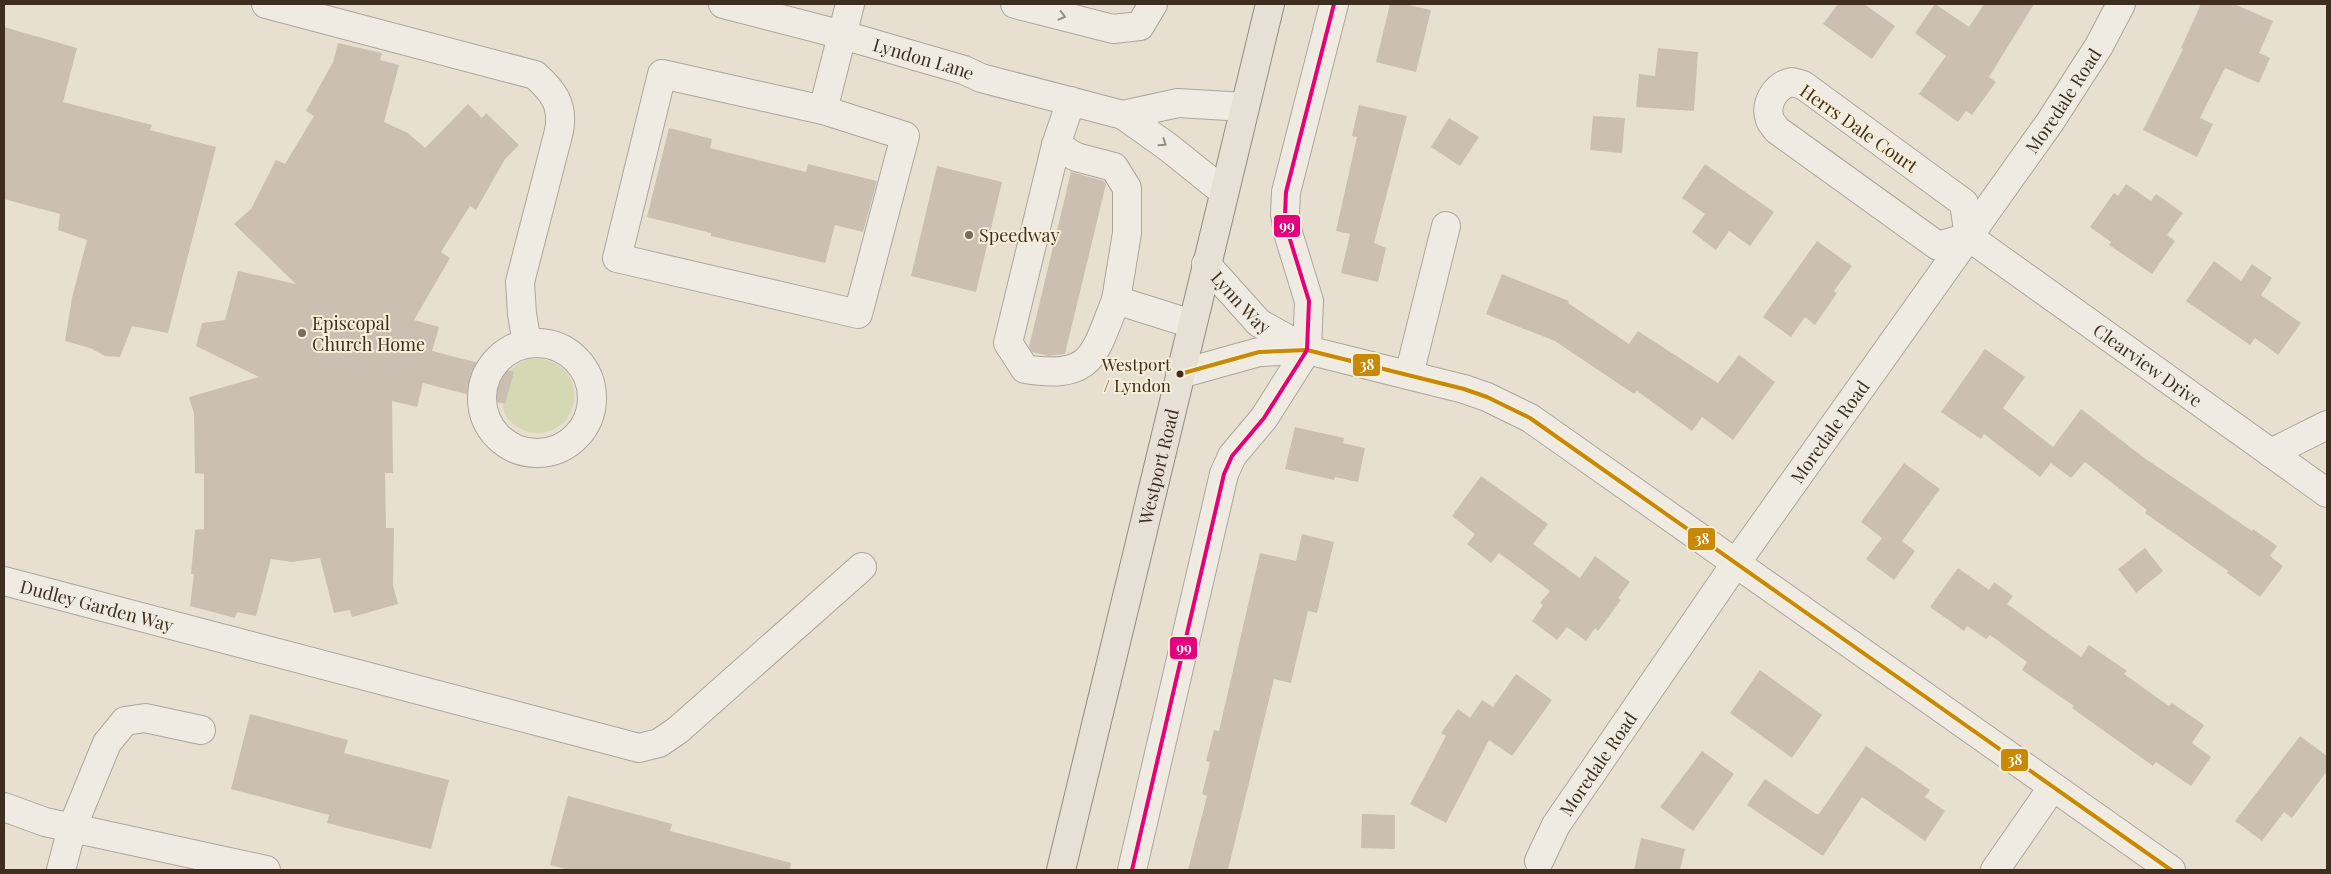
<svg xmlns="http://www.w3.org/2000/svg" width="2331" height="874" viewBox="0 0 2331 874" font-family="'Playfair Display',serif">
  <rect width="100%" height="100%" fill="#e7e0d1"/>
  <!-- green -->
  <path fill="#d6d7b3" d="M 529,359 C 587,354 589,431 537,433 C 525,433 515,427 507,418 C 499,408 504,377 513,368 C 518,363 523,361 529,359 Z"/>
  <!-- building -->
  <g fill="#cbbfb2">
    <polygon points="1390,4 1404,4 1431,10 1416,72 1376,62"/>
    <polygon points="1838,4 1864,4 1895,26 1872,59 1823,24"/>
    <polygon points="1935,4 1969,27 1984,4 2034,4 1989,77 1996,82 1972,115 1966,111 1958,122 1919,94 1946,56 1915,33"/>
    <polygon points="2201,4 2234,4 2273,21 2259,53 2270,58 2259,83 2225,68 2200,118 2213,124 2197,157 2143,130 2183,49 2181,48"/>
    <polygon points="4,27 77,48 63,102 152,125 150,130 216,147 168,333 132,326 120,357 105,356 90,348 65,341 72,298 87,240 58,230 60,214 4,199"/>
    <polygon points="338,43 382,53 380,60 399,65 384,122 408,133 425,148 468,104 482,118 486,113 519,145 505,159 476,210 470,206 441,252 450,258 414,320 439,327 432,351 514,372 505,404 423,383 417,407 392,401 393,473 385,473 386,528 394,528 393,585 398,604 352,617 350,610 334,613 320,558 292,562 271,559 256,616 237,612 235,618 190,606 194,574 191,574 195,530 204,529 204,474 195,473 194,414 189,397 259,377 196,346 202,323 225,320 238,271 296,284 234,224 251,209 276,160 285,164 314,116 306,111 333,62"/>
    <polygon points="1658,48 1698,52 1694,111 1636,107 1639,74 1655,76"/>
    <polygon points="1359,105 1407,116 1374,243 1386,248 1378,282 1341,273 1350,234 1336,231 1357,137 1352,136"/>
    <polygon points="1593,116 1625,118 1622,153 1590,150"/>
    <polygon points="1449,118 1479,137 1460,166 1431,147"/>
    <polygon points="669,128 712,139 710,148 806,172 808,164 877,181 863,232 835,225 825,263 711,236 711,233 647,217"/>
    <polygon points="1705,164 1774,212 1750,246 1729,231 1716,250 1692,232 1705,214 1682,198"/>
    <polygon points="937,166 1002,182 976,292 911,276"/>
    <polygon points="1071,172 1104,181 1106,184 1065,354 1048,356 1032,352 1029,347"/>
    <polygon points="2126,184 2151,201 2156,194 2183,213 2167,235 2175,241 2152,274 2109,245 2111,242 2090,227 2114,193 2118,196"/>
    <polygon points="1817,241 1852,266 1834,291 1837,293 1815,325 1805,317 1791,337 1763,317"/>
    <polygon points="2214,261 2241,281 2252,264 2272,278 2261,295 2301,323 2278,355 2255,338 2250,345 2186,301"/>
    <polygon points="1502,274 1569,301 1568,303 1629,344 1638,331 1718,383 1739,355 1775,382 1733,440 1702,417 1692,431 1637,391 1634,394 1555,341 1486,314"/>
    <polygon points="1985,349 2025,377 2003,408 2053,447 2081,409 2143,457 2252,531 2253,529 2277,546 2270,556 2283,566 2260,597 2227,573 2228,571 2145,513 2147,510 2085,462 2071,478 2051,463 2040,477 1984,434 1981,439 1941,412"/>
    <polygon points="1295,427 1344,438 1343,443 1365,448 1358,482 1335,477 1334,480 1285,469"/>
    <polygon points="1904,463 1940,489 1902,541 1915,551 1894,580 1866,559 1882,538 1861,522"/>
    <polygon points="1481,476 1548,524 1533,544 1580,578 1595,556 1630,582 1618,598 1621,600 1598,631 1595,628 1586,641 1567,627 1557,640 1532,621 1543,605 1540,603 1550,591 1499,553 1491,563 1467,544 1475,534 1452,516"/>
    <polygon points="1302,534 1334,542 1317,613 1308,611 1291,683 1274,679 1228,870 1188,870 1207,796 1202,794 1210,762 1206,761 1214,730 1219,731 1260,553 1296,561"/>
    <polygon points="2145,548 2163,571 2136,593 2118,569"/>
    <polygon points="1958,568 1989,590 1994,582 2013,596 2007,604 2081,657 2089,645 2127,671 2124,674 2169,706 2172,703 2204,725 2192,743 2211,757 2191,786 2156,762 2153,766 2072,708 2074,706 2022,670 2027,662 1990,635 1986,639 1967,626 1964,631 1930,607"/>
    <polygon points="1760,670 1822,715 1792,758 1730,713"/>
    <polygon points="1516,674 1552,700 1512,756 1489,740 1446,823 1410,804 1446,736 1441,733 1458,709 1470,718 1482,700 1493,707"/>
    <polygon points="250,714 348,740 344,753 449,780 431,849 327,823 329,815 231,789"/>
    <polygon points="2300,736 2327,756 2327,771 2292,818 2284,812 2262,841 2235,821"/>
    <polygon points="1866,746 1930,790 1925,797 1945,811 1925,841 1862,797 1823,856 1747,805 1765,779 1816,814 1819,814"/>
    <polygon points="1702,751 1734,774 1693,831 1660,807"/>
    <polygon points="568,796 672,824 670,831 791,863 790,870 570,870 550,865"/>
    <polygon points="1362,814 1395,815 1395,849 1361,848"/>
    <polygon points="1641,838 1685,849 1680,870 1634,870"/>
  </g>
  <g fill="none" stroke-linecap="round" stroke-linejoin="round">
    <defs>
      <g id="minor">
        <path d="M 266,4 L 535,75 C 553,91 564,105 559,131 L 520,282 L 522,314 L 527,343"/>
        <path id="s1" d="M 723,4 L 843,35 L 964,70 L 981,78 L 1123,115 L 1168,147 L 1224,192"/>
        <polyline points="1015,4 1113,29 1140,26 1153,4"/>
        <polygon points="662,74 823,110 905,136 858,314 617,258"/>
        <path d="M 1792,82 L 1803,85 L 1964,203 L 1969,237 L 1938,246 L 1777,130 C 1775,127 1771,123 1770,120 C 1764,103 1776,85 1792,82 Z"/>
        <polyline points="1071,101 1056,145 1076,157 1114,167 1127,188 1127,233 1116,300 1192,324"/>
        <polyline points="823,110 850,4"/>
        <polyline points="1123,115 1178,103 1245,107"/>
        <path d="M 1056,145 L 1008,343 L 1025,369 C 1093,380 1094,355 1116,300"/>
        <path id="s2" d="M 1969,237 L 2327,493"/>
        <path id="s3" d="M 1206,264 L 1259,323 L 1307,350"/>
        <circle cx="537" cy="398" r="55"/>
        <polyline points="1180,374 1259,352 1307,350 1464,389 1487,397 1530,418 2171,870"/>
        <polyline points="1409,375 1446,226"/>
        <polyline points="2271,453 2327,425"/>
        <path id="s4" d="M 4,581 L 639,748 L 659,743 L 678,730 L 862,567"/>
        <polyline points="4,807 45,822 266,870"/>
        <path id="s5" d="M 1539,861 L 1556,825 L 1736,563 L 2050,122 L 2099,46 L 2121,4"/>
        <polyline points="61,870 72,828 107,743 125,721 145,718 201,730"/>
        <polyline points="1132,870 1224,474 1232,456 1264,418 1307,350 1309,301 1288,233 1285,214 1286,192 1334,4"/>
        <polyline points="1995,870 2052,788"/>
      </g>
      <g id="major">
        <path id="s6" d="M 1061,870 L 1270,4"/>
      </g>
    </defs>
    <!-- minor casing -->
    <use href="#minor" stroke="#ada599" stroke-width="30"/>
    <!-- major casing -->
    <use href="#major" stroke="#928b80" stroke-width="30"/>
    <!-- minor -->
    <use href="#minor" stroke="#efebe3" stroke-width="28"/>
    <!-- major -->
    <use href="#major" stroke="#e6e1d4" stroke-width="28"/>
    <defs>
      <polyline id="bus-1" points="1180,374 1259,352 1307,350 1464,389 1487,397 1530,418 2171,870"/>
      <polyline id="bus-2" points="1132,870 1224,474 1232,456 1264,418 1307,350 1309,301 1288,233 1285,214 1286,192 1334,4"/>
    </defs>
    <!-- bus-1 casing -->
    <use href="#bus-1" stroke="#f7eed8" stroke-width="8"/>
    <!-- bus-2 casing -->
    <use href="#bus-2" stroke="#f7eed8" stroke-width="8"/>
    <!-- bus-1 -->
    <use href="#bus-1" stroke="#c88808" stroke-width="4"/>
    <!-- bus-2 -->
    <use href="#bus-2" stroke="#e5007d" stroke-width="4"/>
  </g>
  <!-- one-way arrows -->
  <defs><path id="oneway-chevron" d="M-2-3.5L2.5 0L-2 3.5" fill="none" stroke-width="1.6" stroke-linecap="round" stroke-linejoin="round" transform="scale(1.25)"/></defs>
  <g stroke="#968c82">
    <use href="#oneway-chevron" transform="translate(1062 16) rotate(14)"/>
    <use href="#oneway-chevron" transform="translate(1163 143) rotate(35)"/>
  </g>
  <!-- markers -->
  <g fill="#786c5e" stroke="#f7eed8" stroke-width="2">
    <circle cx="969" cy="235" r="5"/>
    <circle cx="302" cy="333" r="5"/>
  </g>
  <circle fill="#3d2e20" stroke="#f7eed8" stroke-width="2" cx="1180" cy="374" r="4.5"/>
  <g text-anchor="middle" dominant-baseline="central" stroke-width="4" stroke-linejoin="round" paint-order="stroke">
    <!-- bus labels -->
    <g font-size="17" fill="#3d2e20" stroke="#f7eed8" text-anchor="end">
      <text x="1171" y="364">Westport<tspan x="1171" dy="21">/ Lyndon</tspan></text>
    </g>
    <!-- street labels -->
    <g font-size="18" fill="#3d2e20" stroke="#f7eed8">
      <text stroke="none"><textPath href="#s1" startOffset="208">Lyndon Lane</textPath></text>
      <text stroke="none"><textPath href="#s5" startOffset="924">Moredale Road</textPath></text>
      <text transform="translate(1859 128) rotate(35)">Herrs Dale Court</text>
      <text stroke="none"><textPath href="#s3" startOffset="52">Lynn Way</textPath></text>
      <text stroke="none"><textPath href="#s2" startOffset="220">Clearview Drive</textPath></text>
      <text stroke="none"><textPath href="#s5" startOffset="519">Moredale Road</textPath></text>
      <text stroke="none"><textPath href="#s6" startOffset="415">Westport Road</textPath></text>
      <text stroke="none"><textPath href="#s4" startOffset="96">Dudley Garden Way</textPath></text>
      <text stroke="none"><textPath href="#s5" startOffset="114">Moredale Road</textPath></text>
    </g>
    <!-- poi labels -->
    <g font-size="18" fill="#3d2e20" stroke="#f7eed8" text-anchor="start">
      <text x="979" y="235">Speedway</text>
      <text x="312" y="323">Episcopal<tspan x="312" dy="21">Church Home</tspan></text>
    </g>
  </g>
  <g stroke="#f7eed8" stroke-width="2">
    <rect x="1273" y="214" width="28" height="24" rx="5" fill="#e5007d"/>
    <rect x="1352" y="353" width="29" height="24" rx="5" fill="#c88808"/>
    <rect x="1687" y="527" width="29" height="24" rx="5" fill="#c88808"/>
    <rect x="1169" y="636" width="29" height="24" rx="5" fill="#e5007d"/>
    <rect x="2000" y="748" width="29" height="24" rx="5" fill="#c88808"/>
  </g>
  <g font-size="14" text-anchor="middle" font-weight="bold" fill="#fff">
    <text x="1287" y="231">99</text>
    <text x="1367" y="370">38</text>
    <text x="1702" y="544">38</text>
    <text x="1184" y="653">99</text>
    <text x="2015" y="765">38</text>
  </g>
  <!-- border -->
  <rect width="2331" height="874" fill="none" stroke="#3d2e20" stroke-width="10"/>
</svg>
